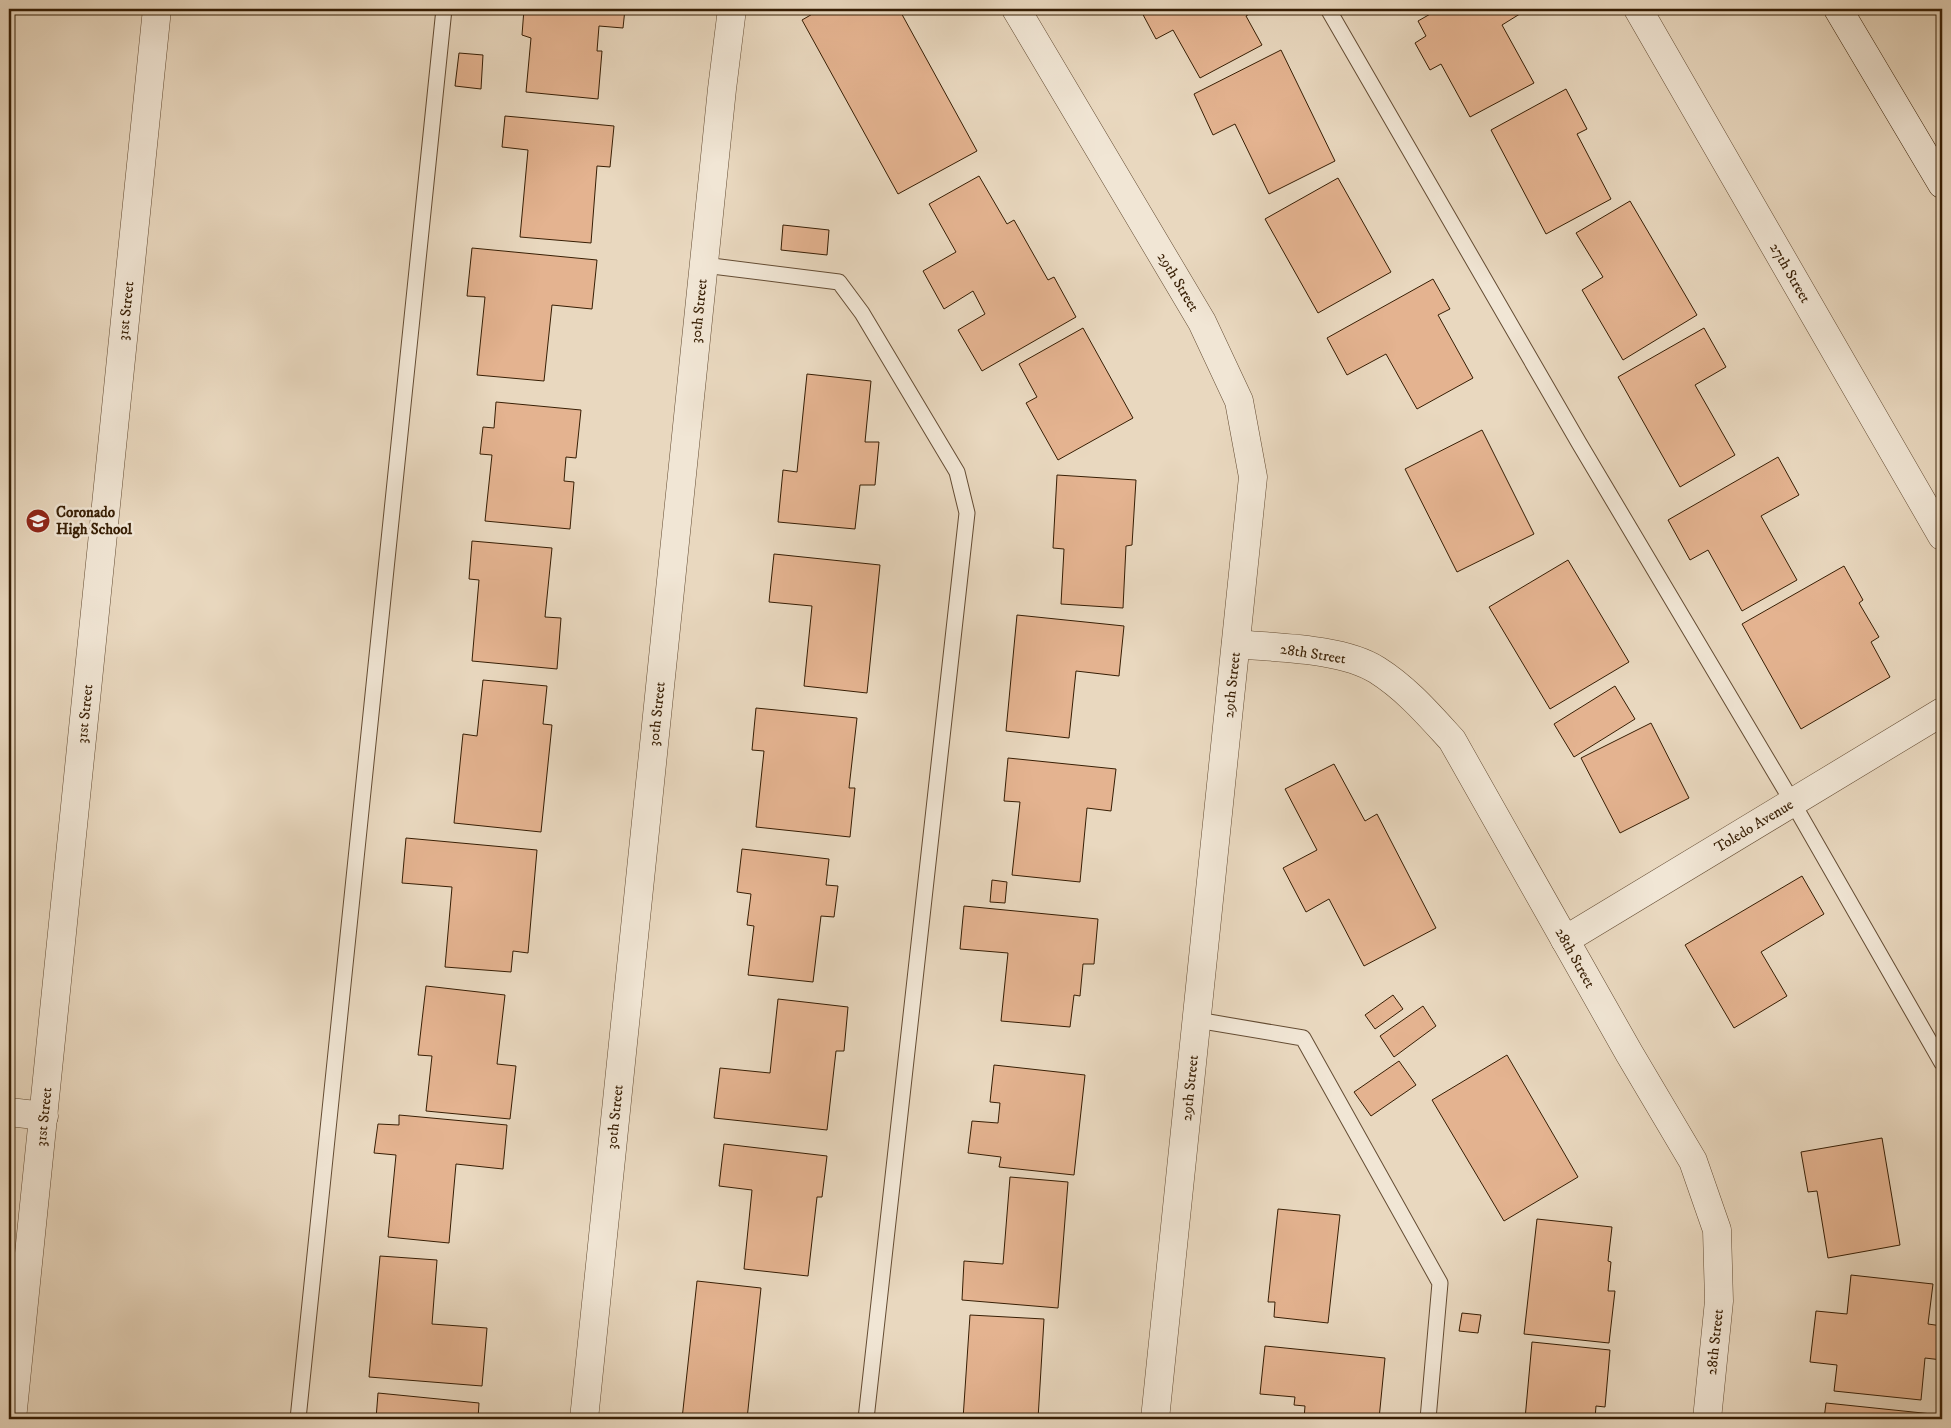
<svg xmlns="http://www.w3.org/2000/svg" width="1951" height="1428" viewBox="0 0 1951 1428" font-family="'IM FELL DW Pica',serif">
  <rect width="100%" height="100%" fill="#e9d8bf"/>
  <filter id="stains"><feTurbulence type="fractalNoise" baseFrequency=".004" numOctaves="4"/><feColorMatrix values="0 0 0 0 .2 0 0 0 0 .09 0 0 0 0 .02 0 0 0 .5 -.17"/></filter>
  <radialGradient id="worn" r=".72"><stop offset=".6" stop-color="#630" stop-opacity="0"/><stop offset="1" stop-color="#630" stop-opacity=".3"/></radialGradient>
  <!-- building -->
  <g fill="#e4b390" stroke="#371e04">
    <polygon points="524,9 625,9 623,28 599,26 597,51 602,51 598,99 526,92 531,38 522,35"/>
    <polygon points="821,9 887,9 889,13 899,9 977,151 898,194 802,20"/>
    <polygon points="1140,9 1258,9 1246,16 1262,45 1200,78 1173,30 1156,39"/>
    <polygon points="1439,9 1521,9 1523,12 1502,25 1534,83 1470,117 1441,64 1430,70 1415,43 1426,36 1418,21"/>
    <polygon points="1281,50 1335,161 1269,194 1235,124 1213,135 1194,94"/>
    <polygon points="459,53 483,55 481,89 455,86"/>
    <polygon points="1566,89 1587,129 1577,134 1611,199 1546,234 1491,130"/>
    <polygon points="505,116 614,126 610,167 597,166 591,243 520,237 528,150 502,147"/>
    <polygon points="979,176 1007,224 1014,220 1048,280 1054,277 1076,317 982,371 958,330 985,314 973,291 944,309 923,271 956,252 929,204"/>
    <polygon points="1338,178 1391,272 1318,313 1265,219"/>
    <polygon points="1630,201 1697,315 1623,360 1582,290 1603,277 1576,233"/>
    <polygon points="783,225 829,230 827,255 781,250"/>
    <polygon points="472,248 597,260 592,309 552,305 544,381 477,375 485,297 467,296"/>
    <polygon points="1433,279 1450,309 1438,315 1473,378 1417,409 1386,354 1347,375 1327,338"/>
    <polygon points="1083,328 1133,418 1058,460 1026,403 1037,397 1019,364"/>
    <polygon points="1704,328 1726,367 1695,385 1735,455 1680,487 1618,377"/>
    <polygon points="807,374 871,381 865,442 879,442 875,485 860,485 855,529 778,522 783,470 797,472"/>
    <polygon points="496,402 581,410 576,458 566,457 564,481 574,482 570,529 485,521 492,455 480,454 483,427 494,428"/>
    <polygon points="1482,430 1534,534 1457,572 1405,469"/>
    <polygon points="1778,457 1799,495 1761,516 1797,580 1742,611 1708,550 1690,560 1668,520"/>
    <polygon points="1057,475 1136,480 1132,545 1126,546 1123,608 1061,604 1064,549 1053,548"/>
    <polygon points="472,541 552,548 545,617 561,618 557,669 472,661 479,580 469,579"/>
    <polygon points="774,554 880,565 867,693 804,686 812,606 769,602"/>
    <polygon points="1568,560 1629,662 1550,709 1489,607"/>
    <polygon points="1844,566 1863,600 1859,603 1879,637 1871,642 1890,677 1801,729 1742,624"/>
    <polygon points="1017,615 1124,626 1119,676 1076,671 1069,738 1006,731"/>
    <polygon points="483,680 547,686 543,724 552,725 541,832 454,823 463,734 477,736"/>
    <polygon points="1615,686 1635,719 1574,757 1554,724"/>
    <polygon points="756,708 857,718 849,788 855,788 850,837 756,827 764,751 752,750"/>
    <polygon points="1651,723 1689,798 1620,833 1581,758"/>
    <polygon points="1008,758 1116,769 1111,811 1087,808 1080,882 1012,875 1020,802 1004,801"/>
    <polygon points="1334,764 1365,821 1377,814 1436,928 1364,966 1329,899 1306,912 1283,868 1317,850 1285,789"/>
    <polygon points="406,838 537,850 528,953 513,951 511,972 445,967 452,887 402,883"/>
    <polygon points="742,849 829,859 826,885 838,886 834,917 821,916 813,982 748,975 754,926 747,925 751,894 737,892"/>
    <polygon points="1802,876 1824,914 1761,952 1787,996 1734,1028 1685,945"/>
    <polygon points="992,880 1007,882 1005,903 990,902"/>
    <polygon points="964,906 1098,919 1094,964 1083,964 1080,996 1074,995 1070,1027 1001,1021 1008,953 960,949"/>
    <polygon points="426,986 505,995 497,1064 516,1066 510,1119 426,1111 432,1056 418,1055"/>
    <polygon points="1393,995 1403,1009 1375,1029 1365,1015"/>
    <polygon points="778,999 848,1007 844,1051 836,1051 827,1130 714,1118 720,1068 770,1073"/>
    <polygon points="1423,1006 1436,1026 1394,1057 1380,1036"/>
    <polygon points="1507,1055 1578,1177 1504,1221 1432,1100"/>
    <polygon points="1399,1061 1416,1085 1371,1116 1354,1092"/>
    <polygon points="994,1065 1085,1075 1074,1175 999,1167 1001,1157 968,1153 972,1121 998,1123 1000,1103 990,1102"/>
    <polygon points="399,1115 507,1125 503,1169 456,1164 449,1243 388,1237 396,1155 374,1153 378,1124 399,1125"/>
    <polygon points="1882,1138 1900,1245 1828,1258 1817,1191 1808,1192 1801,1152"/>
    <polygon points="724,1144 827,1156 822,1197 817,1197 808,1276 744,1269 752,1190 719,1186"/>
    <polygon points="1010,1177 1068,1182 1058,1308 962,1300 964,1261 1003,1264"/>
    <polygon points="1278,1209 1340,1215 1328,1323 1274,1317 1275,1302 1268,1302"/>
    <polygon points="1537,1219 1612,1227 1608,1261 1611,1262 1608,1291 1615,1291 1609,1343 1524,1334"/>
    <polygon points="380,1256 437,1260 432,1324 487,1328 482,1386 369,1377"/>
    <polygon points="1851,1275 1933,1284 1928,1324 1942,1326 1942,1360 1925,1358 1921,1400 1834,1391 1837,1365 1810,1362 1816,1311 1847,1314"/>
    <polygon points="697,1281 761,1288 747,1419 682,1419"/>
    <polygon points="1462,1313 1481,1315 1478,1333 1459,1331"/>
    <polygon points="970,1315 1044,1319 1038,1419 963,1419"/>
    <polygon points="1532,1342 1610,1350 1605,1407 1596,1406 1595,1419 1525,1419"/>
    <polygon points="1265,1346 1385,1358 1379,1419 1304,1419 1305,1406 1294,1405 1295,1397 1260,1394"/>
    <polygon points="378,1393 479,1403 478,1419 376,1419"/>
    <polygon points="1826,1403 1942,1415 1942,1419 1824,1419"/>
  </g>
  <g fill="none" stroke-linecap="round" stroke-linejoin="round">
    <defs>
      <g id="lane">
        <polyline points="1328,9 1579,443 1793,803 1942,1063"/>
        <polyline points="704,265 839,282 862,313 957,472 967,513 866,1419"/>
        <polyline points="1197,1020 1303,1038 1440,1283 1428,1419"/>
        <polyline points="298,1419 444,9"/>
      </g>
      <g id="street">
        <polyline points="1016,9 1202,322 1239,401 1253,477 1155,1419"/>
        <polyline points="1638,9 1942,536"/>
        <path d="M 1236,644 C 1278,648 1342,648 1377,670 C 1407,689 1429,715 1452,740 L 1629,1053 L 1693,1161 L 1717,1230 L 1719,1301 L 1707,1419"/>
        <polyline points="1565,940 1942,712"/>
        <polyline points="9,1112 44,1116"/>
        <polyline points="12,1419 157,9"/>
        <polyline points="584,1419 722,89 732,9"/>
      </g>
      <polyline id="secondary" points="1838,9 1942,184"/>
    </defs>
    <!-- lane casing -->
    <use href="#lane" stroke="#644c33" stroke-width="17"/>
    <!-- street casing -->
    <use href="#street" stroke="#644c33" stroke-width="29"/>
    <!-- secondary casing -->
    <use href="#secondary" stroke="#371e04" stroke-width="29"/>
    <!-- lane -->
    <use href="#lane" stroke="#f1e6d5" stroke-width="15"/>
    <!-- street -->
    <use href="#street" stroke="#f1e6d5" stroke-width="28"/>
    <!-- secondary -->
    <use href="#secondary" stroke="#f1e6d5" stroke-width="28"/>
  </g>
  <!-- icons -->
  <defs>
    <symbol id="school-disc" viewBox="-11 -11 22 22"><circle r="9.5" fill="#8f2418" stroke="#f1e6d5"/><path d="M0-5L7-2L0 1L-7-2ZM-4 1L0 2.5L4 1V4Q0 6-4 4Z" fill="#fff"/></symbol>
  </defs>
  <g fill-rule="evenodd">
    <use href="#school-disc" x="24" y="507" width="28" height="28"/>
  </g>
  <g text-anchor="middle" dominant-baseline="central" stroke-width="5" stroke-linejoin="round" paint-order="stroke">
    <!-- street labels -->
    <g font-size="15" fill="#371e04" stroke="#f1e6d5">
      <text transform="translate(1790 273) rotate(60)">27th Street</text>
      <text transform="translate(1178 282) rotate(59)">29th Street</text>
      <text transform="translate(126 311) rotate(-84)">31st Street</text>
      <text transform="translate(699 311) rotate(-84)">30th Street</text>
      <text transform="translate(1313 654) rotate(9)">28th Street</text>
      <text transform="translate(1232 685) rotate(-84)">29th Street</text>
      <text transform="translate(85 714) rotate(-84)">31st Street</text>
      <text transform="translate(657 714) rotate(-84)">30th Street</text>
      <text transform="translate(1754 826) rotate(-31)">Toledo Avenue</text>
      <text transform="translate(1575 958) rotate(61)">28th Street</text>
      <text transform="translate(1190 1088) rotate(-84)">29th Street</text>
      <text transform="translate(44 1117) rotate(-84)">31st Street</text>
      <text transform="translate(615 1117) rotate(-84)">30th Street</text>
      <text transform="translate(1715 1342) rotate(-84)">28th Street</text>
    </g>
    <!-- poi labels -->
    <g font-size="15" font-weight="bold" fill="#371e04" stroke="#f1e6d5" text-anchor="start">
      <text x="56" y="512">Coronado<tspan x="56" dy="17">High School</tspan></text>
    </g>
  </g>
  <!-- margin -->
  <rect width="1951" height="1428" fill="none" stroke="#e9d8bf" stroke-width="30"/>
  <rect x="10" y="10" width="1931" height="1408" fill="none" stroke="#371e04" stroke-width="2.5"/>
  <rect x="15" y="15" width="1921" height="1398" fill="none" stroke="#371e04"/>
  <rect width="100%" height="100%" filter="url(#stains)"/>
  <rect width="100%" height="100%" fill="url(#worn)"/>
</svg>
